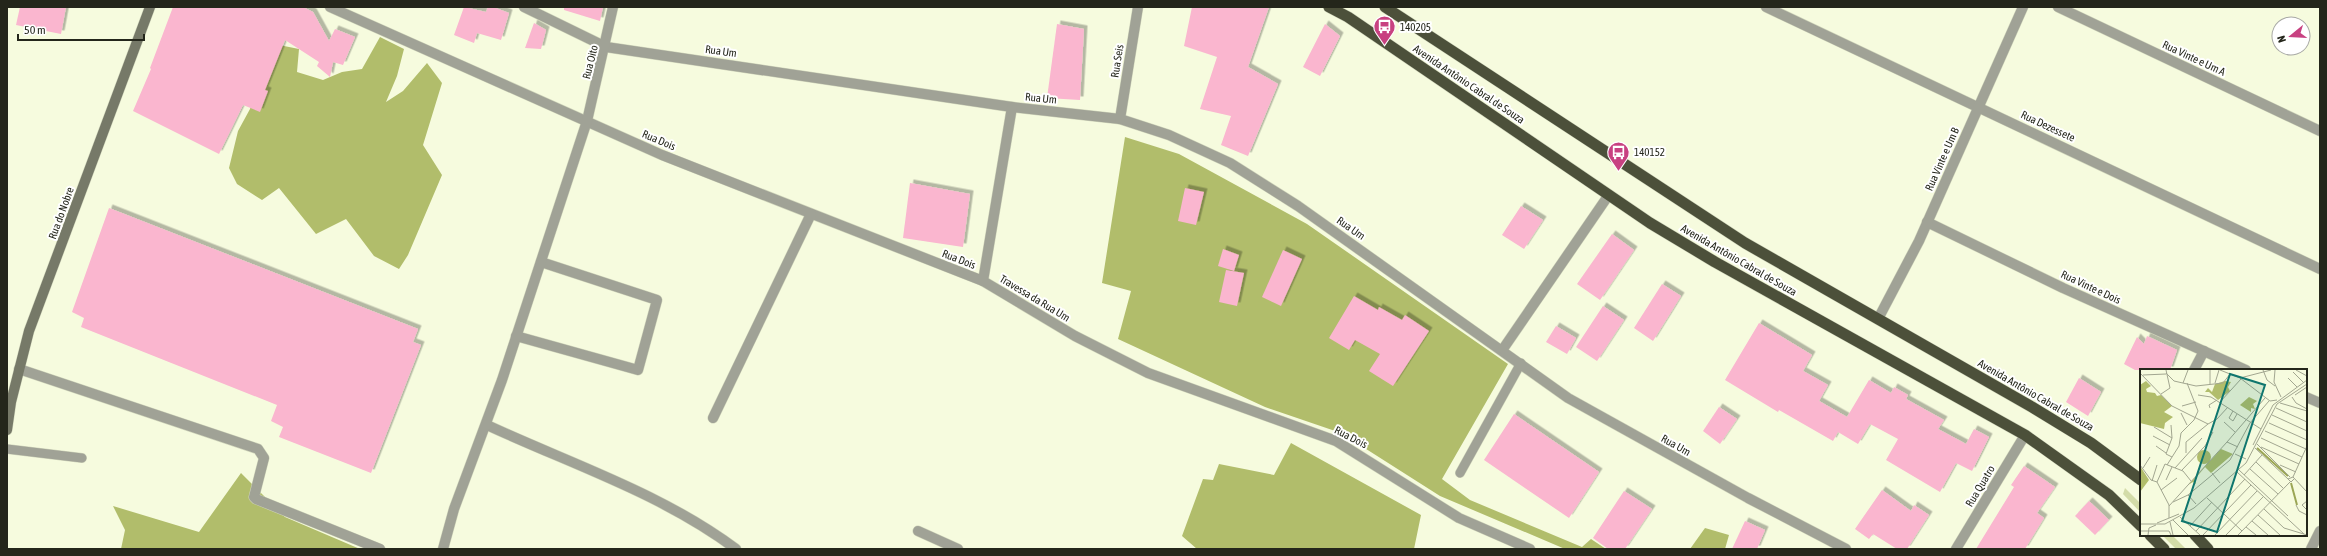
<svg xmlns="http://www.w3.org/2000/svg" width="2327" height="556" viewBox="0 0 2327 556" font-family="'Asap Condensed',sans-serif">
  <defs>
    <filter id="shadow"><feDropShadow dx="3.5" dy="-3.5" stdDeviation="0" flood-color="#0004"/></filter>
  </defs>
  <rect width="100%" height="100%" fill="#f6fbde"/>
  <!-- green -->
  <g fill="#d3dca8">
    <polygon points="2125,488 2141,504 2141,513 2123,494"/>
    <polygon points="2162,535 2172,535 2186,549 2176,549"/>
  </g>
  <!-- forest -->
  <g fill="#b1bd6b">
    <polygon points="380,37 404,49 397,76 386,102 403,91 427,63 442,83 423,145 442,175 408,255 399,269 374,256 346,219 316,234 279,188 262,200 237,184 229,168 238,131 250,109 269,43 299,49 297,72 323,80 342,72 362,69"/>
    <polygon points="1125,137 1179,154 1307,224 1508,364 1442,479 1470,500 1582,547 1591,539 1606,549 1565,549 1440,496 1341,433 1265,407 1118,339 1131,291 1102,283"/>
    <polygon points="1291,443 1421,515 1414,549 1197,549 1182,536 1203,479 1213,480 1219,464 1274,475"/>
    <polygon points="241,473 285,517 360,549 121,549 125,530 113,506 199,532"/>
    <polygon points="1705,528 1729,535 1725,549 1690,549"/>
  </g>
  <!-- building -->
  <g fill="#fab6cf" filter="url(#shadow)">
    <polygon points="20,7 66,7 61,34 16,25"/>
    <polygon points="173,7 303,7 313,12 329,41 335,29 355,37 343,65 333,62 330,77 317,66 319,62 285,40 265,90 268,91 260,112 243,105 219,154 133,111 151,69 150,68"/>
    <polygon points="464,7 486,12 488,7 493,7 509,13 501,40 477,33 474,43 454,35"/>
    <polygon points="564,7 603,7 600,21 564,10"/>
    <polygon points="1192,7 1269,7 1248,67 1278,84 1248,156 1221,145 1231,116 1200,109 1217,57 1184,46"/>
    <polygon points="534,23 546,30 541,49 525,48"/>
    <polygon points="1057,24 1084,29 1080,100 1047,98"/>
    <polygon points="1325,24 1340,36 1320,76 1303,67"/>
    <polygon points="910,183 970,194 963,247 903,238"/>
    <polygon points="1185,188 1204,192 1196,225 1178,221"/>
    <polygon points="1521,206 1543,220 1524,249 1502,235"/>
    <polygon points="109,208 418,329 413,342 421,345 371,473 279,437 283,427 271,421 277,405 81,327 84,318 72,312"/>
    <polygon points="1612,234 1634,250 1600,300 1577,284"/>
    <polygon points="1223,249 1239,255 1234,271 1218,266"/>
    <polygon points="1283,250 1302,259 1281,306 1262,297"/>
    <polygon points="1226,270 1244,273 1237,306 1219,302"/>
    <polygon points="1662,284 1681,296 1653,341 1634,328"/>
    <polygon points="1354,296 1378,310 1379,307 1402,320 1405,315 1429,331 1393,386 1369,371 1380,354 1355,340 1349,350 1329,338"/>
    <polygon points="1603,306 1624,320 1597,361 1576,347"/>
    <polygon points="1759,323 1812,355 1803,371 1828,385 1819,401 1847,417 1869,380 1891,393 1894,387 1908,395 1906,399 1944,420 1938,429 1966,444 1974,429 1989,437 1972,471 1956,463 1940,492 1886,460 1898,439 1870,424 1858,444 1838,432 1833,441 1779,410 1778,412 1725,380"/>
    <polygon points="1556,326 1576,338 1567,354 1546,342"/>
    <polygon points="2147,336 2177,350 2170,370 2135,370 2124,364 2137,337 2144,344"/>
    <polygon points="2079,378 2101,392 2088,416 2066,402"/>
    <polygon points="1719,407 1737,419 1720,444 1703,431"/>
    <polygon points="1514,414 1599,472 1569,518 1484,460"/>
    <polygon points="2024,466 2055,487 2037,513 2044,518 2025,549 1976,549 2014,487 2011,485"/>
    <polygon points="1882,490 1911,511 1914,505 1929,515 1907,549 1897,549 1873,534 1869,539 1855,529"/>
    <polygon points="1624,491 1652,509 1625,549 1608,549 1593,538"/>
    <polygon points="2089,501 2109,520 2095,535 2075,516"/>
    <polygon points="1745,521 1765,530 1757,549 1732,549"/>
  </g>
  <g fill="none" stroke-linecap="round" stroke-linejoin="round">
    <defs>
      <g id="service">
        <polyline points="7,449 82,458"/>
        <polyline points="1460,473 1521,363"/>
      </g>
      <g id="minor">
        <polyline points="330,7 662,155 983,281"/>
        <polyline points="524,7 606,47 1012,107 1120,119 1169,135 1230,163 1298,206 1568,398 1748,498 1846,549"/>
        <polyline points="1766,7 2320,269"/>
        <polyline points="2058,7 2320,131"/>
        <polyline points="1012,107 983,281 1075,336 1148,373 1336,441 1459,518 1530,549"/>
        <polyline points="1120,119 1138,7"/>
        <polyline points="1927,222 2063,288 2246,370"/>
        <polyline points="1878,319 1919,241 2023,7"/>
        <polyline points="516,336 638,370 657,300 541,262"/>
        <polyline points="1503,349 1608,196"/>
        <polyline points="19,369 258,449 264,458 254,497 256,499 380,549"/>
        <polyline points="2194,370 2204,351"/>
        <polyline points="2306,397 2320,403"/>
        <polyline points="713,418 811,214"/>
        <path d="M 487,425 C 571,464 661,493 736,549"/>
        <polyline points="918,531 958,549"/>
        <polyline points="443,549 454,509 502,380 587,121 613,7"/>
        <polyline points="1956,549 2025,435"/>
        <polyline points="2311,549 2320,531"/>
      </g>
      <polyline id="secondary" points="7,430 11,402 29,331 150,7"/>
      <g id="trunk">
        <polyline points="1329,7 1348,17 1650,223 1715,262 2025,435 2109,495 2141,526"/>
        <polyline points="1385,7 1745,243 2032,407 2091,443 2141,480"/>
        <polyline points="2150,535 2164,549"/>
        <polyline points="2195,535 2208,549"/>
      </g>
    </defs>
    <!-- service casing -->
    <use href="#service" stroke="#d0d5bb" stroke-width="10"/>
    <!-- minor casing -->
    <use href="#minor" stroke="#d0d5bb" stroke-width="11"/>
    <!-- secondary casing -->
    <use href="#secondary" stroke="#d0d5bb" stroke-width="11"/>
    <!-- trunk casing -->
    <use href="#trunk" stroke="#d0d5bb" stroke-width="12"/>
    <!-- service -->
    <use href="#service" stroke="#a0a296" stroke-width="9"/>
    <!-- minor -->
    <use href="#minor" stroke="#a0a296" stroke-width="10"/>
    <!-- secondary -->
    <use href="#secondary" stroke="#767968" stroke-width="10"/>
    <!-- trunk -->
    <use href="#trunk" stroke="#4c503a" stroke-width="11"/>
  </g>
  <!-- icons -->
  <defs>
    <symbol id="bus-pin" viewBox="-11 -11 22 30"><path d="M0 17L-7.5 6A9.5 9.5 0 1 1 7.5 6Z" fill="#c84181" stroke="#fff"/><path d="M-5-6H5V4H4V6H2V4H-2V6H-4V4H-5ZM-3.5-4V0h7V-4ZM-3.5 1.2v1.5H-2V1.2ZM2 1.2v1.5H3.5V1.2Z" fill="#fff"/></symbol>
  </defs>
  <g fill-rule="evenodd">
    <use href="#bus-pin" x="1372" y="14" width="25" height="34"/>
    <use href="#bus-pin" x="1606" y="140" width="25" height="34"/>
  </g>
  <g text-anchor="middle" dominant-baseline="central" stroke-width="4" stroke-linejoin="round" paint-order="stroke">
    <!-- poi labels -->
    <g font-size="11" fill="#24261b" stroke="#fff" text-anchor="start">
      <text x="1400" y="27">140205</text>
      <text x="1634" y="152">140152</text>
    </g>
    <!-- street labels -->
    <g font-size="11" fill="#24261b" stroke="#fff">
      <text transform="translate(721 51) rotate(8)">Rua Um</text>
      <text transform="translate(2194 58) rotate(25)">Rua Vinte e Um A</text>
      <text transform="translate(1117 61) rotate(-81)">Rua Seis</text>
      <text transform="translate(590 62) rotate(-76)">Rua Oito</text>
      <text transform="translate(1469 84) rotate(34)">Avenida Antônio Cabral de Souza</text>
      <text transform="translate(1041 98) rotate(6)">Rua Um</text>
      <text transform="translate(2048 126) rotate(25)">Rua Dezessete</text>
      <text transform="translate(659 140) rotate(23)">Rua Dois</text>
      <text transform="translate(1942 159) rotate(-66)">Rua Vinte e Um B</text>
      <text transform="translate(61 213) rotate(-70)">Rua do Nobre</text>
      <text transform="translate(1351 228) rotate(35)">Rua Um</text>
      <text transform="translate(959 259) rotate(21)">Rua Dois</text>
      <text transform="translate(1739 260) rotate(30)">Avenida Antônio Cabral de Souza</text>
      <text transform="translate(2091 287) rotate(25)">Rua Vinte e Dois</text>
      <text transform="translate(1035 298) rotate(31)">Travessa da Rua Um</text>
      <text transform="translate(2036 395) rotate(30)">Avenida Antônio Cabral de Souza</text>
      <text transform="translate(1351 437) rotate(27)">Rua Dois</text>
      <text transform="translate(1676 445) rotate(29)">Rua Um</text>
      <text transform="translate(1980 486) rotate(-59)">Rua Quatro</text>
    </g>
  </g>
  <!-- overview -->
  <g transform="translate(2140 369)">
    <rect width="167" height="167" fill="#f6fbde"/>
    <path d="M 6,12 L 11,17 L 6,20 L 7,23 L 15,24 L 17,27 L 21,26 L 32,37 L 24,43 L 33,48 L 25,54 L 24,60 L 0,54 L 0,16 ZM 85,12 L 91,13 L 88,18 L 90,22 L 78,31 L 69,23 L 65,23 L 68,19 L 72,23 L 75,15 ZM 109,28 L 117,32 L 113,35 L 115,40 L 111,39 L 111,43 L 100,36 ZM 81,80 L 93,85 L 71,104 L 65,98 L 55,110 L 56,115 L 53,113 L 48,116 ZM57 88a7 7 0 1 1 14 0a7 7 0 1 1-14 0ZM 0,97 L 9,111 L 0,123 Z" fill="#b1bd6b"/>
    <path fill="none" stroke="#9ba655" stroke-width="2" d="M 117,79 L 148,107M 151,114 L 157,136"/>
    <path fill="none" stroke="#a2a690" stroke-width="1" d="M 70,1 L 70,15M 80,1 L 100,9 L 130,32 L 137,31M 123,1 L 127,11 L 135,17M 135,1 L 134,13 L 141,28M 156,1 L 167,7M 153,3 L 164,14M 0,4 L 32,37 L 68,55 L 77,50 L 88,38M 26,4 L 34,12 L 56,17 L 83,14 L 90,5M 3,6 L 26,5M 100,9 L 131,1M 148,9 L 157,18M 43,14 L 48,1M 75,14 L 79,1M 21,25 L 30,19 L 26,1M 58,26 L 71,28 L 121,60M 155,26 L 167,18M 152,28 L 156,34 L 167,40M 80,33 L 101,10M 140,34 L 167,42M 42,37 L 56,33M 70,39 L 69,36 L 77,31M 136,39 L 167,53M 93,42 L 89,49 L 93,52 L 97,45M 41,44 L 47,56M 132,46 L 167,62M 84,53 L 95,63M 129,54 L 167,71M 31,56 L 32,69 L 26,85 L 32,88M 14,58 L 32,69M 125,62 L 166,80M 13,67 L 30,76M 121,69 L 162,88M 87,73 L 125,29M 117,75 L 150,108M 113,76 L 133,36 L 167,11M 16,77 L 26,84M 121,78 L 159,95M 115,79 L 148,110M 46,84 L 46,73 L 68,55M 95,85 L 106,90M 116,93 L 143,119M 0,96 L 11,111 L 17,113M 27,96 L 39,77 L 41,64 L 54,51 L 58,42 L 47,14M 140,96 L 156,103M 3,99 L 10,88M 35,99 L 62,69M 110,100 L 138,125M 42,101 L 65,77 L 73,63M 99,101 L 148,147M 97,103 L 164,165M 72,104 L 80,114M 104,106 L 122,86M 153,108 L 167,77M 154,110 L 151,113 L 148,110 L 153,108 L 167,123M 26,111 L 32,98M 12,112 L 17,96M 17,113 L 25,95 L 43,102 L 51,112M 17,113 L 29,136 L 29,149M 21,121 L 37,109M 48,126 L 56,135M 67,129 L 102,162M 167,132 L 162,136 L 167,141M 33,133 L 48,126 L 90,91 L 110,54 L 129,32M 156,136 L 159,142 L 167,146M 29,137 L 87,73 L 98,78M 124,140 L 144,159 L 167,166M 118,146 L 140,166M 40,148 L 60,166M 33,151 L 48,166M 112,152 L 128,166M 30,153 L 33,166M 17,154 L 39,145M 0,155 L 25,155 L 54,139 L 106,94 L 137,35 L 167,15M 50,157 L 72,133M 106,158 L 116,166M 0,162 L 29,162 L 31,166M 56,162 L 105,110M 8,166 L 9,159 L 16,156M 63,166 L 111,116M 75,166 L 117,122M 86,166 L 123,128M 98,166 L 150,113"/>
    <path fill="#0f766e" fill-opacity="0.15" stroke="#0f766e" stroke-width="2" d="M 90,5 L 125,16 L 77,163 L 42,152 Z"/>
    <rect width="167" height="167" fill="none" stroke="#24261b" stroke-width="2"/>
  </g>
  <!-- border -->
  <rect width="2327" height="556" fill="none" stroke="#24261b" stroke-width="16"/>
  <!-- north arrow -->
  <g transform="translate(2291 36) rotate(252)"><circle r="19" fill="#ffffff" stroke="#a7a8a4"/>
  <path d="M0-3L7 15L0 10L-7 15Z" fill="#c84181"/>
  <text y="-6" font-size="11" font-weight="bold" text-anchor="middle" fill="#24261b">N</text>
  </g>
  <!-- scale -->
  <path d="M18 34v6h126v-6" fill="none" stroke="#24261b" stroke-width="2"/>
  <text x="24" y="34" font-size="12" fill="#24261b" stroke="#ffffff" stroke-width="3" paint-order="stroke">50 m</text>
</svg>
